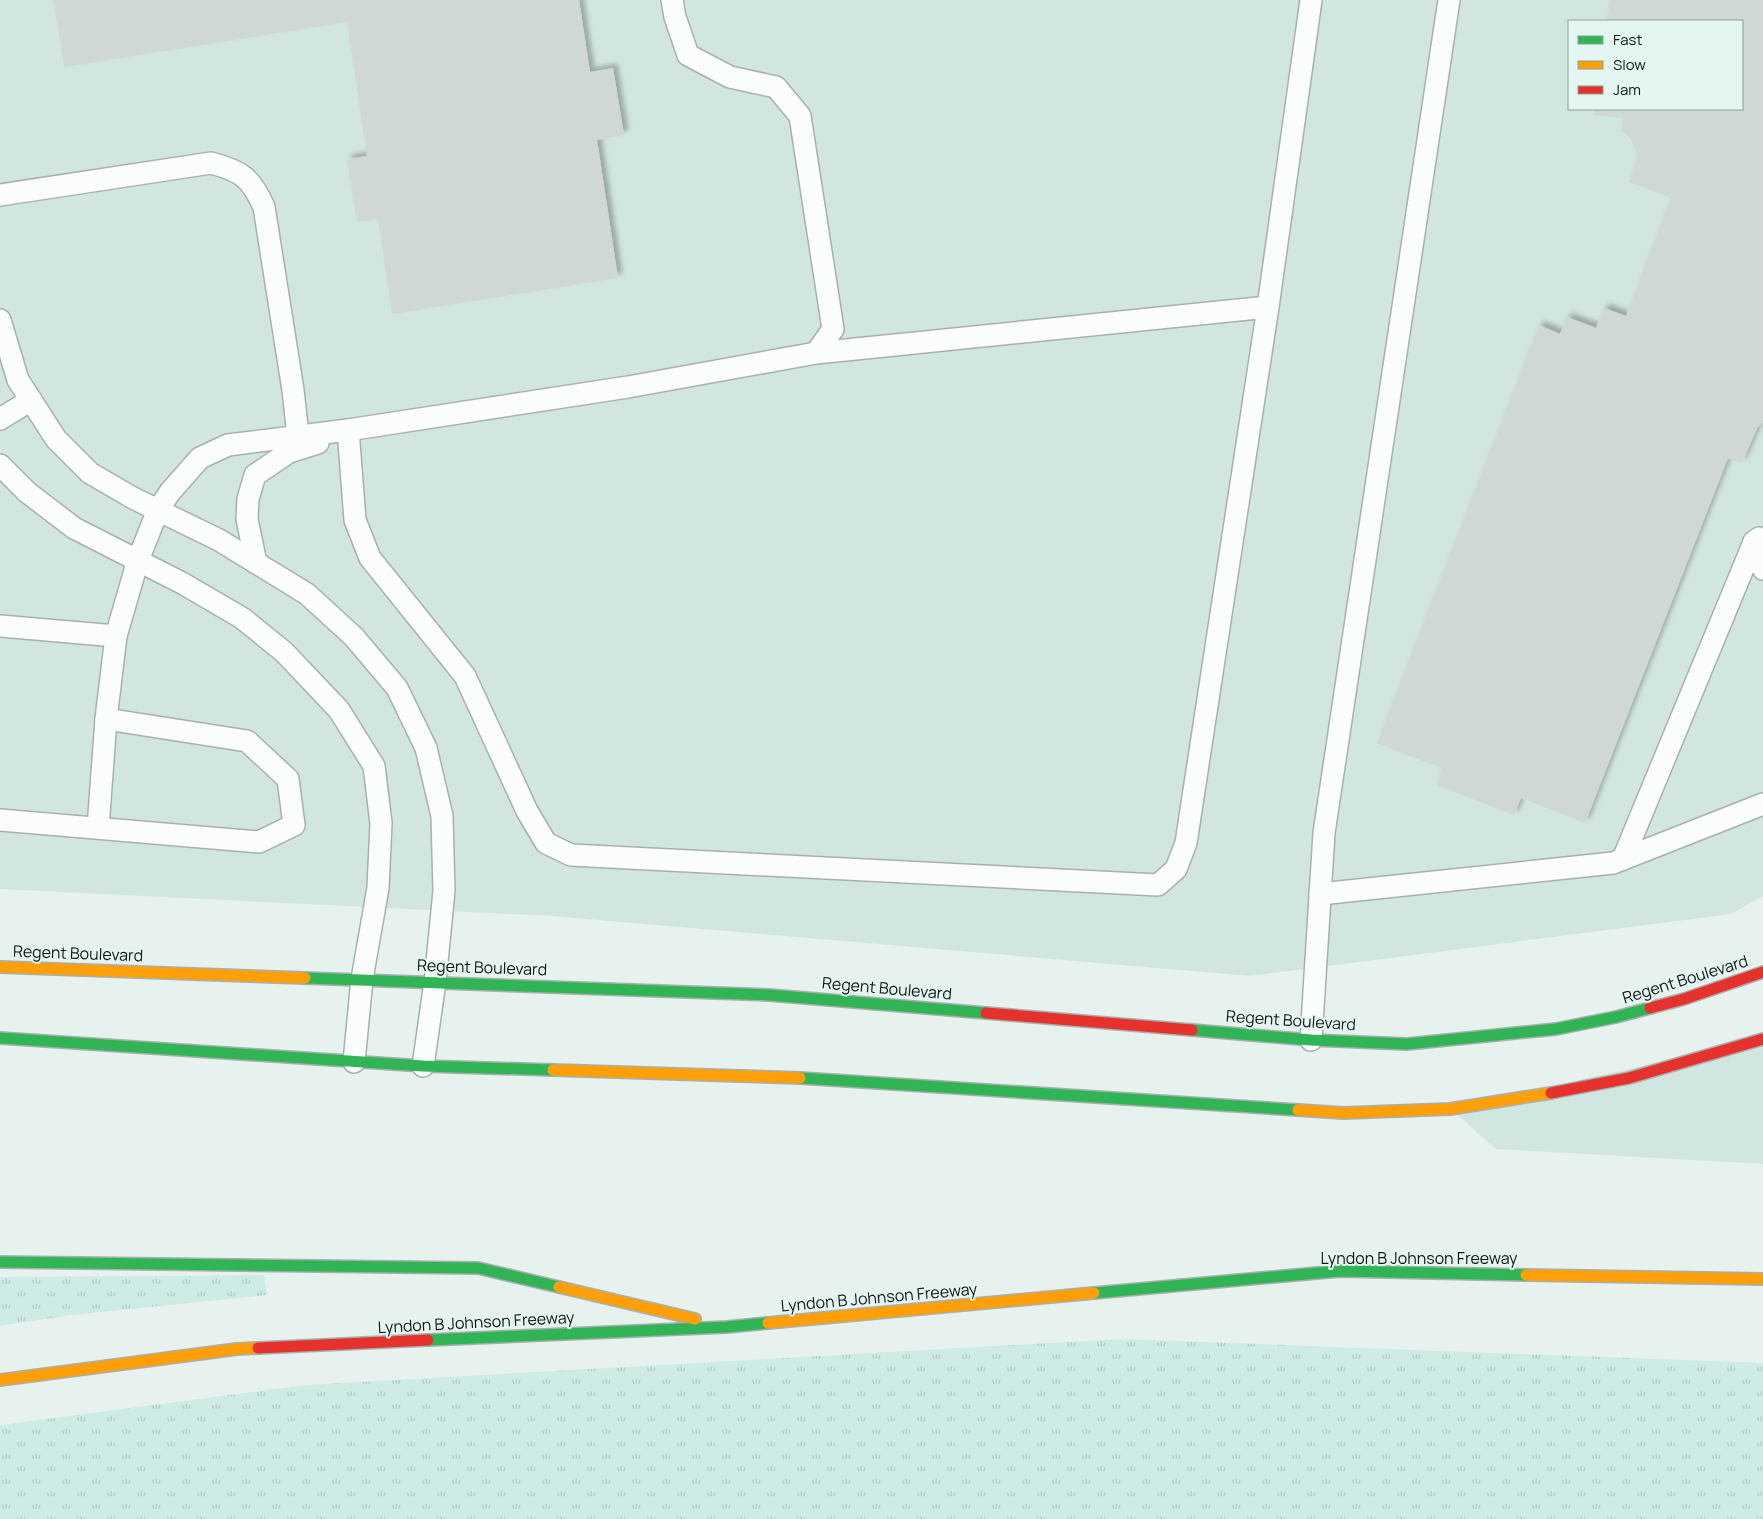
<svg xmlns="http://www.w3.org/2000/svg" width="1763" height="1519" viewBox="0 0 1763 1519" font-family="Manrope,sans-serif">
  <defs>
    <pattern id="grass-tufts" width="24" height="20" patternUnits="userSpaceOnUse" patternTransform="scale(1.25)"><rect width="24" height="20" fill="#ceece5"/><path d="M3 7l-1-3M5 7V3M7 7l1-3M15 17l-1-3M17 17v-4M19 17l1-3" fill="none" stroke="#b0cac4"/></pattern>
    <filter id="shadow"><feDropShadow dx="4.5" dy="-4.5" stdDeviation="2.5" flood-color="#0004"/></filter>
  </defs>
  <rect width="100%" height="100%" fill="#e7f2ef"/>
  <!-- built -->
  <g fill="#d2e6e1" fill-rule="evenodd">
    <path d="M 0,0 L 1763,0 L 1763,896 L 1731,914 L 1250,976 L 551,916 L 0,889 ZM 1569,21 L 1742,21 L 1742,109 L 1569,109 Z"/>
    <polygon points="1763,1039 1763,1164 1496,1149 1450,1109"/>
  </g>
  <!-- grass -->
  <g fill="url(#grass-tufts)">
    <polygon points="264,1275 267,1295 72,1315 0,1326 0,1277"/>
    <polygon points="1122,1339 1763,1363 1763,1519 0,1519 0,1425 306,1385"/>
  </g>
  <!-- building -->
  <g fill="#cfd8d5" filter="url(#shadow)">
    <polygon points="54,0 579,0 590,72 613,68 624,135 597,140 618,278 392,314 378,219 357,222 347,159 367,156 347,22 64,67"/>
    <polygon points="1610,0 1763,0 1763,422 1757,428 1742,463 1728,458 1585,823 1521,798 1514,815 1436,785 1443,769 1377,743 1539,325 1560,334 1567,317 1596,328 1604,308 1626,316 1671,198 1629,182 1637,160 1635,149 1630,138 1621,131 1623,118 1594,115 1595,109 1742,109 1742,21 1607,21"/>
  </g>
  <g fill="none" stroke-linecap="round" stroke-linejoin="round">
    <defs>
      <g id="lane">
        <path d="M 0,195 L 211,163 C 242,171 251,178 264,207 L 293,390 L 298,436"/>
        <polyline points="0,320 18,380 56,439 90,473 133,498 219,540 307,594 354,637 397,688 426,748 442,816 444,891 435,982 423,1066"/>
        <polyline points="816,353 1268,307 1311,0"/>
        <polyline points="0,419 31,400"/>
        <polyline points="348,430 355,520 370,558 465,676 527,811 546,843 571,855 1158,885 1176,869 1186,843 1268,307"/>
        <polyline points="0,465 27,492 74,528 182,583 242,618 284,652 339,710 374,766 381,823 378,888 362,979 354,1062"/>
        <polyline points="1759,538 1754,542 1763,569"/>
        <polyline points="256,563 247,519 248,499 255,475 289,452 318,443"/>
        <polyline points="0,626 116,636"/>
        <polyline points="0,820 259,842 294,825 288,779 247,741 106,719 116,636 138,560 158,510 170,492 200,458 228,445 348,430 628,387 816,353 833,329 800,116 776,87 730,77 688,55 675,17 672,0"/>
        <polyline points="98,828 106,719"/>
        <polyline points="1623,859 1754,542"/>
        <polyline points="1320,894 1613,863 1763,804"/>
        <polyline points="1311,1040 1324,833 1449,0"/>
      </g>
      <g id="fast">
        <polyline points="305,978 769,995 986,1013"/>
        <polyline points="1192,1030 1311,1040 1407,1044 1556,1029 1616,1017 1650,1008"/>
        <polyline points="0,1038 423,1066 553,1070"/>
        <polyline points="800,1078 1298,1110"/>
        <polyline points="0,1262 478,1268 559,1287"/>
        <polyline points="1094,1293 1340,1271 1526,1275"/>
        <polyline points="428,1340 727,1327 768,1323"/>
      </g>
      <g id="slow">
        <polyline points="0,967 305,978"/>
        <polyline points="553,1070 800,1078"/>
        <polyline points="1298,1110 1344,1113 1450,1109 1551,1093"/>
        <polyline points="1526,1275 1763,1279"/>
        <polyline points="559,1287 695,1319"/>
        <polyline points="768,1323 1094,1293"/>
        <polyline points="0,1380 237,1349 258,1348"/>
      </g>
      <g id="jam">
        <polyline points="1650,1008 1684,999 1763,972"/>
        <polyline points="986,1013 1192,1030"/>
        <polyline points="1551,1093 1629,1078 1763,1039"/>
        <polyline points="258,1348 428,1340"/>
      </g>
    </defs>
    <!-- lane casing -->
    <use href="#lane" stroke="#a8b0ae" stroke-width="24"/>
    <!-- fast casing -->
    <use href="#fast" stroke="#a8b0ae" stroke-width="14"/>
    <!-- slow casing -->
    <use href="#slow" stroke="#a8b0ae" stroke-width="14"/>
    <!-- jam casing -->
    <use href="#jam" stroke="#a8b0ae" stroke-width="14"/>
    <!-- lane -->
    <use href="#lane" stroke="#fbfdfd" stroke-width="21"/>
    <!-- fast -->
    <use href="#fast" stroke="#30b455" stroke-width="11"/>
    <!-- slow -->
    <use href="#slow" stroke="#ff9f0a" stroke-width="11"/>
    <!-- jam -->
    <use href="#jam" stroke="#e5322d" stroke-width="11"/>
  </g>
  <g text-anchor="middle" dominant-baseline="central" stroke-width="4" stroke-linejoin="round" paint-order="stroke">
    <!-- street labels -->
    <g font-size="16" fill="#0f1614" stroke="#e3f6f2">
      <text transform="translate(78 953) rotate(2)">Regent Boulevard</text>
      <text transform="translate(482 967) rotate(2)">Regent Boulevard</text>
      <text transform="translate(1685 979) rotate(-17)">Regent Boulevard</text>
      <text transform="translate(887 988) rotate(5)">Regent Boulevard</text>
      <text transform="translate(1291 1020) rotate(4)">Regent Boulevard</text>
      <text x="1419" y="1258">Lyndon B Johnson Freeway</text>
      <text transform="translate(879 1297) rotate(-5)">Lyndon B Johnson Freeway</text>
      <text transform="translate(476 1322) rotate(-3)">Lyndon B Johnson Freeway</text>
    </g>
  </g>
  <!-- legend -->
  <rect x="1568" y="20" width="175" height="90" fill="#e3f6f2" stroke="#8e9c99"/>
  <rect x="1578" y="36" width="25" height="8" fill="#30b455" stroke="#8e9c99"/>
  <text x="1613" y="45" font-size="15" fill="#0f1614">Fast</text>
  <rect x="1578" y="61" width="25" height="8" fill="#ff9f0a" stroke="#8e9c99"/>
  <text x="1613" y="70" font-size="15" fill="#0f1614">Slow</text>
  <rect x="1578" y="86" width="25" height="8" fill="#e5322d" stroke="#8e9c99"/>
  <text x="1613" y="95" font-size="15" fill="#0f1614">Jam</text>
</svg>
